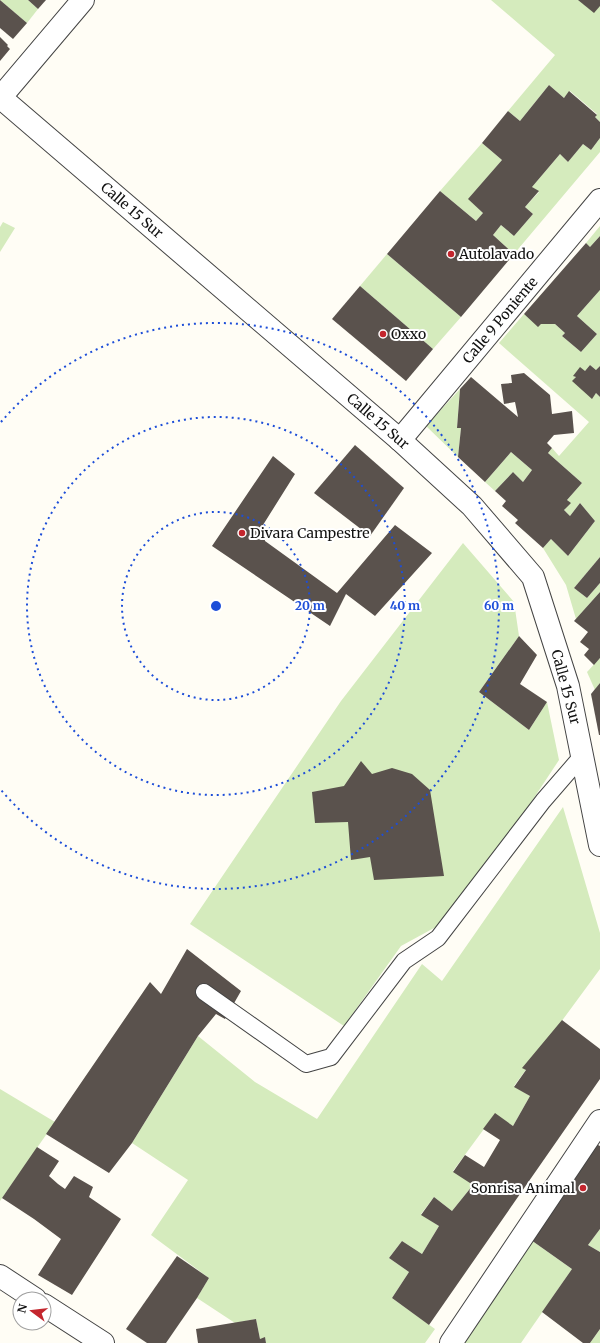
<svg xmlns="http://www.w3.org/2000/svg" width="600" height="1343" viewBox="0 0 600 1343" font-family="Merriweather,serif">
  <rect width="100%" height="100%" fill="#fffdf5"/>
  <!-- green -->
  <g fill="#d5ebbd">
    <polygon points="0,0 28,0 38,9 27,23"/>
    <polygon points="491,0 600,0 600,122 595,117 597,114 570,91 564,98 549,85 520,121 508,111 555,55"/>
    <polygon points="600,138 600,152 514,254 493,235 501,225 514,236 533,214 525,207 539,192 532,187 560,154 568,162 583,144 591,150"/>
    <polygon points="482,143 502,160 469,199 483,213 476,221 440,191"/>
    <polygon points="3,222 15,228 0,252 0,227"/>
    <polygon points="600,226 600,236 590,247 586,243"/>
    <polygon points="387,254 461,317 433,349 360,286"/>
    <polygon points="600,290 600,366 596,370 590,365 585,371 574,376 576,377 573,381 592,398 596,393 600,397 600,557 574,588 587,598 600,583 600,592 576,619 566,585 543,548 551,539 568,556 595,521 580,503 570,516 564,510 570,503 567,500 582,483 548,453 552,448 559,456 589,422 499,343 524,314 538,326 541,324 555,324 565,333 562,336 581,352 597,334 577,316"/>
    <polygon points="460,389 457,427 461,428 458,457 426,426"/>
    <polygon points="511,452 532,470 523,482 513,472 495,491 485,482"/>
    <polygon points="463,543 514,602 519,636 479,692 529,730 547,702 559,760 456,916 401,946 344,1026 190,924 341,701"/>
    <polygon points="600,658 600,683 595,690 587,672"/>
    <polygon points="563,807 600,933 600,969 514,1086 530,1096 513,1126 495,1114 453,1171 473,1185 452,1211 434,1197 421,1214 439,1226 422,1254 402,1241 389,1258 409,1272 392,1298 435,1329 425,1343 266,1343 265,1338 260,1339 256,1319 235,1323 197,1298 209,1278 151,1235 188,1180 132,1143 198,1036 255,1082 317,1119 422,964 442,981"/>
    <polygon points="0,1089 55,1122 0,1201"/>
    <polygon points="600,1229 600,1252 588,1245"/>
    <polygon points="531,1240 572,1269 521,1343 463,1343"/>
    <polygon points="600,1329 600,1343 590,1343"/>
  </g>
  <!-- building -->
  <g fill="#5a524d">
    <polygon points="0,0 27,23 13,39 0,28"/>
    <polygon points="28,0 46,0 38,9"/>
    <polygon points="578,0 600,0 600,6 594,13"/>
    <polygon points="0,37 8,45 7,46 10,49 0,61"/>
    <polygon points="549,85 564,98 569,91 597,115 595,117 600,122 600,138 591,150 583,144 568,162 560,154 532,187 539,191 525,207 533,214 514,236 501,225 493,235 514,254 461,317 387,254 440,191 476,221 483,213 468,199 502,160 482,143 508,111 520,121"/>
    <polygon points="600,236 600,290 577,316 597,334 581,352 562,336 565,333 555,324 541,324 538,327 524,314 586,243 590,247"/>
    <polygon points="360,286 433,349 406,381 332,319"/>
    <polygon points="590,365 596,370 600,366 600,397 596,393 592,399 572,381 576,377 573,376 580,367 585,371"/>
    <polygon points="524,373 550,395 552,414 572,411 574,433 554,435 547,443 552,448 548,453 582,483 567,500 571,503 564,510 570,516 580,503 595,521 568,556 551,539 543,548 515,523 518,520 502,506 506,501 495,491 513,472 523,482 532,470 511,452 485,482 458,457 461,428 457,428 460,389 471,377 518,417 515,402 504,404 501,384 512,383 511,375"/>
    <polygon points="355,445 404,488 370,536 314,493"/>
    <polygon points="273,456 295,474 263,525 265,541 337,593 395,525 432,553 375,616 346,594 330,626 212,546"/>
    <polygon points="600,557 600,583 587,598 574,588"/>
    <polygon points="600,592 600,658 594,665 584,655 589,649 580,642 588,632 574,621"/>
    <polygon points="519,636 537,655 520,684 547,702 529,730 479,692"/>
    <polygon points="600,683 600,735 599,735 591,694"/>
    <polygon points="361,761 372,774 392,768 412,774 430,790 444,876 374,880 370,857 351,860 348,822 315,823 312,792 344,786"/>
    <polygon points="187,949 241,991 225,1019 216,1014 198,1036 132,1143 109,1173 46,1134 150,982 161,994"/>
    <polygon points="562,1020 600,1049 600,1079 429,1325 392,1298 409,1272 389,1258 402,1241 422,1254 439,1226 421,1215 434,1197 452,1211 473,1185 453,1172 465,1155 484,1167 500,1140 483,1129 495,1113 513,1126 530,1096 514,1087 526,1070 522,1068"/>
    <polygon points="596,1144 600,1146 600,1229 588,1245 600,1252 600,1329 590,1343 583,1343 542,1312 572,1269 531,1240"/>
    <polygon points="37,1147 59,1161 49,1176 58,1184 65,1189 74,1176 93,1187 89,1197 121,1219 72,1295 38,1275 61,1239 34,1219 2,1198"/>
    <polygon points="177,1256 209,1278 197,1298 166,1343 147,1343 126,1329"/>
    <polygon points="256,1319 260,1339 265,1337 266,1343 198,1343 196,1329"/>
  </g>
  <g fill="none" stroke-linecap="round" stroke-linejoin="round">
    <defs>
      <polyline id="service" points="204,992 306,1064 331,1057 404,961 438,938 543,801 582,756"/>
      <g id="minor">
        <polyline points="0,97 400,440 472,506 533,577 568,686 600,845"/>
        <polyline points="0,98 83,0"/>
        <polyline points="400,440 600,200"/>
        <polyline points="0,1276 35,1299"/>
        <polyline points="44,1305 103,1343"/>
        <polyline points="451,1343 600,1121"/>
      </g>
    </defs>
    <!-- service casing -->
    <use href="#service" stroke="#444" stroke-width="18"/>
    <!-- minor casing -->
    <use href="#minor" stroke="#444" stroke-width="24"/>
    <!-- service -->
    <use href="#service" stroke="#fff" stroke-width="16"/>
    <!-- minor -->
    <use href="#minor" stroke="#fff" stroke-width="22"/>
  </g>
  <!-- distance rings -->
  <g fill="none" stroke="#1d4ed8" stroke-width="2" stroke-dasharray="2 4">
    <circle cx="216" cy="606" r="94"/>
    <circle cx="216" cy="606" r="189"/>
    <path d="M1 422A283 283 0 1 1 1 790"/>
  </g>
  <!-- markers -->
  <g fill="#c4262e" stroke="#fff" stroke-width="1.5">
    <circle cx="451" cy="254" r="4"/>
    <circle cx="383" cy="334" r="4"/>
    <circle cx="242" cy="533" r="4"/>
    <circle cx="583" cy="1188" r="4"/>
  </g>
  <g text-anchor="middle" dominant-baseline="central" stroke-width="4" stroke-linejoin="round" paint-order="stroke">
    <!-- street labels -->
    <g font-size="14" fill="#111" stroke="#fff">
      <text transform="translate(132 210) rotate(41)">Calle 15 Sur</text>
      <text transform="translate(500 320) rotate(-50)">Calle 9 Poniente</text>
      <text transform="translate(378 421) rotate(41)">Calle 15 Sur</text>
      <text transform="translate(566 687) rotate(75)">Calle 15 Sur</text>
    </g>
    <!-- poi labels -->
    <g font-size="14" fill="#111" stroke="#fff" text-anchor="start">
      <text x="459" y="254">Autolavado</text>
      <text x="391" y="334">Oxxo</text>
      <text x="250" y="533">Divara Campestre</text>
      <text x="575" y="1188" text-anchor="end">Sonrisa Animal</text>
    </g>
  </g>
  <circle cx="216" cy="606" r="6" fill="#1d4ed8" stroke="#fff" stroke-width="2"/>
  <g font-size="12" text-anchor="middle" font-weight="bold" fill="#1d4ed8" stroke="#fff" stroke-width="4" stroke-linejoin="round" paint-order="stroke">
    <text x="310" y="610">20 m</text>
    <text x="405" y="610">40 m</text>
    <text x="499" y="610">60 m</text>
  </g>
  <!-- north arrow -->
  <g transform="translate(32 1311) rotate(285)"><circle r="19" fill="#ffffff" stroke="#a0a0a0"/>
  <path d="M0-3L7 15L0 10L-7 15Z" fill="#c4262e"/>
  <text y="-6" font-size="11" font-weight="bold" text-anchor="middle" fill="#111111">N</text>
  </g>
</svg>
